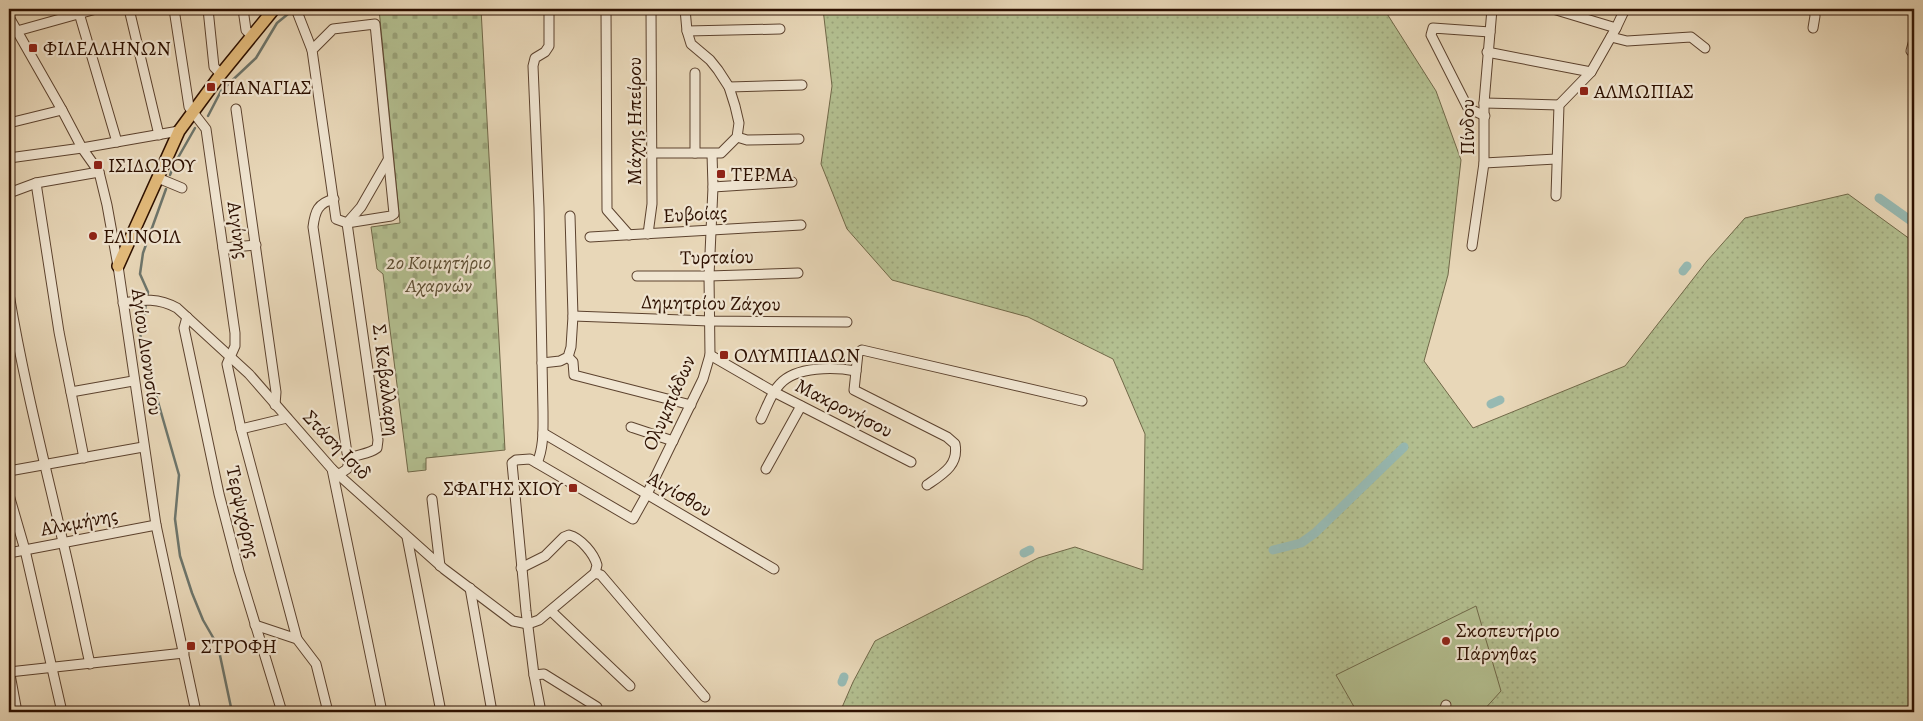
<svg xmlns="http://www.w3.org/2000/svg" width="1923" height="721" viewBox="0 0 1923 721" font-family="Alegreya,serif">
  <defs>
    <pattern id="grass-dots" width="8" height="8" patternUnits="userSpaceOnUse" patternTransform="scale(1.25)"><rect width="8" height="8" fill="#b3bf90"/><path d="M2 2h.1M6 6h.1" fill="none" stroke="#9aa37a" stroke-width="1.8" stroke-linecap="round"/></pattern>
    <pattern id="cemetery-stones" width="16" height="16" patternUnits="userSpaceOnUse" patternTransform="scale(1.25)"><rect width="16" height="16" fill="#b3bf90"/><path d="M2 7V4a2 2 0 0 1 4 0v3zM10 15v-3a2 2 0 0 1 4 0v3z" fill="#9aa37a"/></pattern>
  </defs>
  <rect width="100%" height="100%" fill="#e8d7b8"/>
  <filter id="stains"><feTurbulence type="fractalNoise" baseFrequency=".004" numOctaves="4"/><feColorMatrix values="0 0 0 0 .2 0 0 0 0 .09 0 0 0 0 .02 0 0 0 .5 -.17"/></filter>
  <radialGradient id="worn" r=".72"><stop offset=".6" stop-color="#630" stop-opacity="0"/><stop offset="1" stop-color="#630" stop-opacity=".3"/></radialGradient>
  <!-- grass -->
  <polygon fill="url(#grass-dots)" stroke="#706848" points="823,9 1384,9 1436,91 1461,160 1448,275 1424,361 1473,428 1625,366 1707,261 1745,218 1848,194 1914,242 1914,712 840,712 853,682 875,641 1038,558 1075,547 1143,570 1145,434 1113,359 1028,317 892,280 847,229 821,164 832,86"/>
  <!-- cemetery -->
  <polygon fill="url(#cemetery-stones)" stroke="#706848" points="379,9 481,9 505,450 426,458 426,470 408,472 383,274 377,269 371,227 400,223"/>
  <!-- pitch -->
  <polygon fill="#b3bf90" stroke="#706848" points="1476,606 1501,691 1482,712 1357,712 1336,675"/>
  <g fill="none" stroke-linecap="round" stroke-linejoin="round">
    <!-- stream -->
    <g stroke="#6d756b" stroke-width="2.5">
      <polyline points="208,116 221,91 256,58 277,23 288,14"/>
      <polyline points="170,175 175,163 195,128"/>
      <polyline points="166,189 143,253 140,274 148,292 140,339 179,475 175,519 180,556 192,593 203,620 218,646 232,712"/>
    </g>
    <!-- canal -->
    <g stroke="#97b9b2" stroke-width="9">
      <polyline points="1879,198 1914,223"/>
      <polyline points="1683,271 1687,266"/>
      <polyline points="1491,404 1500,400"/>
      <polyline points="1273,550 1301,543 1315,533 1404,447"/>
      <polyline points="1024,553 1030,550"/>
      <polyline points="842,682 844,677"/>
    </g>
    <defs>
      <g id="minor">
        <polyline points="129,9 159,135"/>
        <polyline points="174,9 189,107 206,129 235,333 235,346 227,364 241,429 297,639"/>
        <polyline points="208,9 214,67 221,74"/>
        <polyline points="243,9 246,30 251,35"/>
        <polyline points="296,9 312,50"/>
        <polyline points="606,9 607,210 629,235"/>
        <polyline points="1553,9 1616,28"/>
        <polyline points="79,13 117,142"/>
        <polyline points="9,17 62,110 82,148 99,172 107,205 118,266 156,525 196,712"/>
        <polygon points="375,24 394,214 391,216 347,223 336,219 312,50 333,29"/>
        <polyline points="1813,28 1815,16 1814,9"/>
        <polyline points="17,31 96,9"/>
        <polyline points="687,31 780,29"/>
        <polyline points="1611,37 1627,41 1691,37 1705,48"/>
        <polyline points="1911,51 1914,40"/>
        <polyline points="1487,52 1591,72"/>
        <polyline points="695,73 695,153"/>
        <polyline points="729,87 802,85"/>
        <polyline points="1484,103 1559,105"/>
        <polyline points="236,109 276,392 275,405"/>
        <polyline points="1485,116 1468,108 1431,35 1433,28 1490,32"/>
        <polyline points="9,123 62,110"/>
        <polyline points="737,137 747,140 799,139"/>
        <polyline points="652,153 721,153 737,137 739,123 735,106 729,87 718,70 710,60 691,44 687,31 685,9"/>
        <polyline points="9,158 82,148 179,131"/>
        <polyline points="1484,163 1556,159"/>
        <polyline points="158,178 182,188"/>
        <polyline points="36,183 59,332 84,458"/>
        <polyline points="713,187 792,182"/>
        <polyline points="9,193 36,183 99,172"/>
        <polyline points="1556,196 1559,105 1591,72 1616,28 1625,9"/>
        <path d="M 334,199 C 318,203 315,211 313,227 L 347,453 L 350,458"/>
        <polyline points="648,234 652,204 651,9"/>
        <polyline points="590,237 801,225"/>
        <polyline points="1472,246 1484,163 1484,103 1492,9"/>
        <polyline points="223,248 256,245"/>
        <polyline points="637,276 709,276 798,273"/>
        <path d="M 9,294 C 23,378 44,460 63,542 C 73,583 81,624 90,664"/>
        <path d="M 123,303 C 143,299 159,298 177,308 L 249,374 L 332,469 L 444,569 L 513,621 L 528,624 L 539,620 L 595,573 L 601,575 L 705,697"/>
        <polyline points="573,316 710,321 847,322"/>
        <polyline points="187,317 184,328 219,494 239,571 282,712"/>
        <polyline points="710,355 774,392 911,462"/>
        <polyline points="568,357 573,362 574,375 691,405"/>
        <polyline points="542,363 560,361 568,357 571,347 573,316 570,216"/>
        <polyline points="71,392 133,381"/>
        <path d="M 761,419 C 767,407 771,393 780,384 C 796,366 835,367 856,371"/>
        <polyline points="631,427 673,441"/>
        <polyline points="241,429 287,418"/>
        <polyline points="543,433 774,569"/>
        <path d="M 537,463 C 544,447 543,429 543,412 L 539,208 L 533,66 L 535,58 L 545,52 L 549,46 L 549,9"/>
        <polyline points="332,469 382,712"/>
        <polyline points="766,469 801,406"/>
        <polyline points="9,471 143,447"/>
        <path d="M 338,475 L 347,469 L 350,458 C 359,454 369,454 377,448 L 378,440 L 347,223 L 361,207 L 388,160"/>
        <path d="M 927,485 C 943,474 959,465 955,444 L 947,437 L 854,390 L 858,353 L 862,350 L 1082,401"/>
        <polyline points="9,495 25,550 62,712"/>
        <polyline points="432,499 440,566"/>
        <polyline points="407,537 441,712"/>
        <polyline points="9,553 156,525"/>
        <path d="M 521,568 L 545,556 L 564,537 L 569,535 C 581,538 594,554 597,565 L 595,573"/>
        <polyline points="470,588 492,712"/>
        <polyline points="551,611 630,686"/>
        <polyline points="255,625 297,639 316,664 328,712"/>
        <polyline points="9,669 17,712"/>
        <polyline points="9,672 184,653"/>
        <polyline points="534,675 544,674 597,707"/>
        <polyline points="541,712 534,675 526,611 512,463 516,460 530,459 633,519 647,494 703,379 710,355 709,276 713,187 712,154"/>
        <polyline points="1444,712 1446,705"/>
      </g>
      <polyline id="major" points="118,266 179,131 221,74 274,9"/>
    </defs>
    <!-- minor casing -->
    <use href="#minor" stroke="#5c422e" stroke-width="11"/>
    <!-- major casing -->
    <use href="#major" stroke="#2d1000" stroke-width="14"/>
    <!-- minor -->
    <use href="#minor" stroke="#f0e5d1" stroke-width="9"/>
    <!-- major -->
    <use href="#major" stroke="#e4bc7c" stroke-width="11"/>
  </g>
  <!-- markers -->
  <g fill="#8f2418" stroke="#f0e5d1" stroke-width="2">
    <rect x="28" y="43" width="10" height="10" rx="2.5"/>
    <rect x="206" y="82" width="10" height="10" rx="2.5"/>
    <rect x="1579" y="86" width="10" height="10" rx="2.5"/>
    <rect x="93" y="160" width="10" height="10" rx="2.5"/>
    <rect x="716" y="169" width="10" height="10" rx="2.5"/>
    <circle cx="93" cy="236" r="5"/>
    <rect x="719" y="350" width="10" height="10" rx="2.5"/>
    <rect x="568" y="483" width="10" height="10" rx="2.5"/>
    <circle cx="1446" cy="641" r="5"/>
    <rect x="186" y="641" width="10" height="10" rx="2.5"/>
  </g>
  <g text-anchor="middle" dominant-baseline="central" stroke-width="4.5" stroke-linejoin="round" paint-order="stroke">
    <!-- poi labels -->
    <g font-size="20" fill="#2d1000" stroke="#f0e5d1" text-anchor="start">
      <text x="43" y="48">ΦΙΛΕΛΛΗΝΩΝ</text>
      <text x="221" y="87">ΠΑΝΑΓΙΑΣ</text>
      <text x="1594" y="91">ΑΛΜΩΠΙΑΣ</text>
      <text x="108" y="165">ΙΣΙΔΩΡΟΥ</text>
      <text x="731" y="174">ΤΕΡΜΑ</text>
      <text x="103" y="236">ΕΛΙΝΟΙΛ</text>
      <text x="734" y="355">ΟΛΥΜΠΙΑΔΩΝ</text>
      <text x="563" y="488" text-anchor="end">ΣΦΑΓΗΣ ΧΙΟΥ</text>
      <text x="1456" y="630">Σκοπευτήριο<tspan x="1456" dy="23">Πάρνηθας</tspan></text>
      <text x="201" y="646">ΣΤΡΟΦΗ</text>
    </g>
    <!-- street labels -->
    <g font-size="20" fill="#2d1000" stroke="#f0e5d1">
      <text transform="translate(634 121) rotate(-90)">Μάχης Ηπείρου</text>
      <text transform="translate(1467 127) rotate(-90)">Πίνδου</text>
      <text transform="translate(695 214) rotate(-3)">Ευβοίας</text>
      <text transform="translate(238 230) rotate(82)">Αιγίνης</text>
      <text transform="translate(717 257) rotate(-1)">Τυρταίου</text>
      <text transform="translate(711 303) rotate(1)">Δημητρίου Ζάχου</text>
      <text transform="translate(147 352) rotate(82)">Αγίου Διονυσίου</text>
      <text transform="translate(386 380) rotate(83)">Σ. Καβαλλαρη</text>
      <text transform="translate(669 403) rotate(-66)">Ολυμπιάδων</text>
      <text transform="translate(844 408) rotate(27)">Μακρονήσου</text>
      <text transform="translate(337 445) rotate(46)">Στάση Ισιδ</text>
      <text transform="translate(680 494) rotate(30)">Αιγίσθου</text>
      <text transform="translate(243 512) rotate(77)">Τερψιχόρης</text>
      <text transform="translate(79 522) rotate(-11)">Αλκμήνης</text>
    </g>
    <!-- park labels -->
    <g font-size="20" font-style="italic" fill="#5c4d32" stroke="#f0e5d1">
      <text x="439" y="262">2ο Κοιμητήριο<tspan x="439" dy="23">Αχαρνών</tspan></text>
    </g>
  </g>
  <!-- margin -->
  <rect width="1923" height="721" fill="none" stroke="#e8d7b8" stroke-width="30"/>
  <rect x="10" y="10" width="1903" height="701" fill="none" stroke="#2d1000" stroke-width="2.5"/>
  <rect x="15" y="15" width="1893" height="691" fill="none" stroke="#2d1000"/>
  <rect width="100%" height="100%" filter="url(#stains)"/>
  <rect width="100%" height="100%" fill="url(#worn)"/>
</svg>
